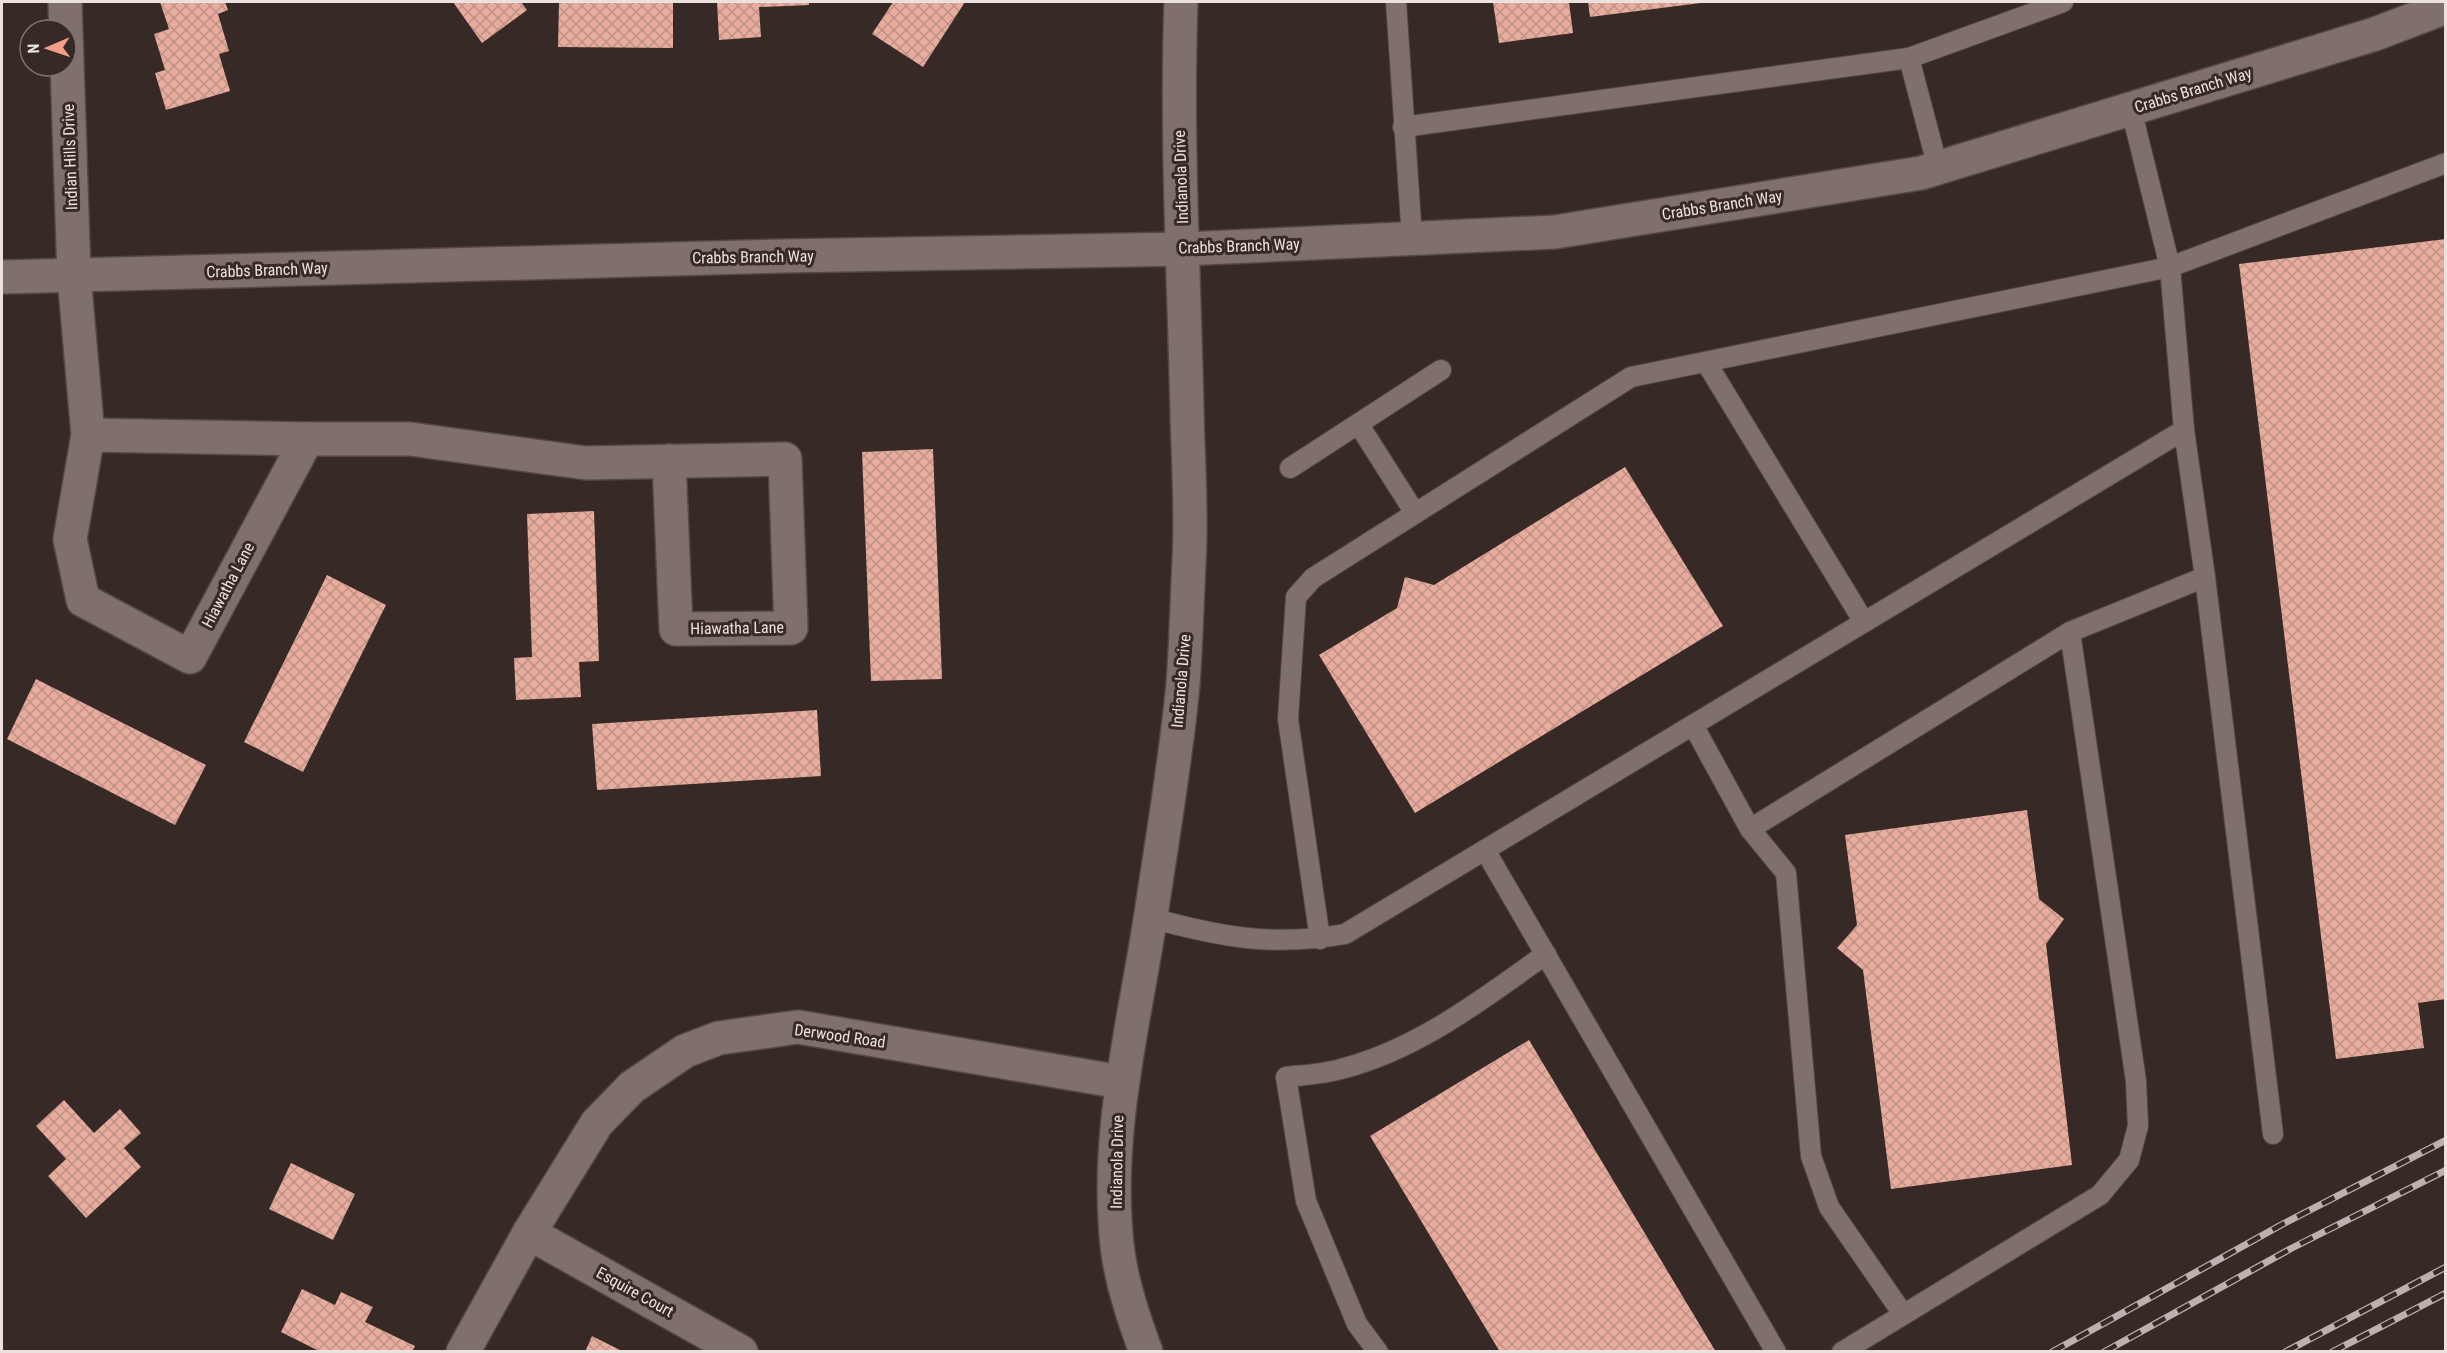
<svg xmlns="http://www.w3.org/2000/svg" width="2447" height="1353" viewBox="0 0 2447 1353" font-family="'Roboto Condensed',sans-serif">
  <defs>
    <pattern id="building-cross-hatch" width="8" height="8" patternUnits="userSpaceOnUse" patternTransform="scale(1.5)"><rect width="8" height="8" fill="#e7ac9d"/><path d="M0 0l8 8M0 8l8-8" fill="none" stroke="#bf9286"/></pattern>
  </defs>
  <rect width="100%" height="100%" fill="#372926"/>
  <!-- building -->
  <g fill="url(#building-cross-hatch)">
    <polygon points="160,2 225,2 228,10 218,14 229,51 219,54 230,91 166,110 155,73 165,70 154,34 169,29"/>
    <polygon points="453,2 521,2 527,10 482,43"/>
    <polygon points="559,2 673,2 673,48 558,47"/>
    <polygon points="717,2 809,2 809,5 759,7 761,37 719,40"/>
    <polygon points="893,2 965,2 923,67 872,34"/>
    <polygon points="1493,2 1569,2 1573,33 1499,43"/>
    <polygon points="1588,2 1701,2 1701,3 1590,17"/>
    <polygon points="2446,239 2446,999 2418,1003 2424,1048 2336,1059 2239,264"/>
    <polygon points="933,449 942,679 871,681 862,452"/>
    <polygon points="1625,467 1723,626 1415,813 1319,655 1397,608 1405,577 1434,585"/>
    <polygon points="594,511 599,661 579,662 581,697 516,700 514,658 532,657 527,514"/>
    <polygon points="327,575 386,605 303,772 244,742"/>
    <polygon points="36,679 206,765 175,825 7,739"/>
    <polygon points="817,710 821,776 597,790 592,724"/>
    <polygon points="2027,810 2039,899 2064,919 2046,944 2072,1165 1891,1189 1863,970 1837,948 1857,925 1845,835"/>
    <polygon points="1529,1040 1716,1352 1500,1352 1370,1136"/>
    <polygon points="64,1100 94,1133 120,1109 141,1133 124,1148 141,1167 86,1218 48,1176 66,1159 36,1126"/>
    <polygon points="291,1163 355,1194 333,1240 269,1209"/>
    <polygon points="302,1289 335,1305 341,1292 373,1307 365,1322 415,1346 412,1352 321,1352 281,1332"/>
    <polygon points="592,1336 624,1352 585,1352"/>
  </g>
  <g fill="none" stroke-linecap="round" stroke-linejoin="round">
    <defs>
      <g id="lane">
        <polyline points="1396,2 1412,238"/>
        <polyline points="1909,58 2063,2"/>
        <polyline points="1403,127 1909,58 1938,168"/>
        <polyline points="1706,362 1864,622"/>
        <polyline points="1359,425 1415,513"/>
        <polyline points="1290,468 1441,370"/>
        <polyline points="2205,577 2273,1134"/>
        <polyline points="2070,632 2205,577 2184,430"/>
        <polyline points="1693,725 1750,829 2070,632 2136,1081 2138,1126 2129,1160 2100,1195 1842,1352"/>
        <polyline points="1750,829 1786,873 1811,1156 1829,1207 1903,1314"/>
        <polyline points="1485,850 1776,1352"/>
        <path d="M 1151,918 C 1221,937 1272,947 1345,934 L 2184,430 L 2170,267 L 2131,109"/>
        <polyline points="1320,939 1288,719 1296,597 1313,578 1631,377 2170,267 2446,163"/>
        <path d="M 1378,1352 L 1357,1324 L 1306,1201 L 1286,1077 C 1304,1075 1324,1074 1341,1069 C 1417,1050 1483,999 1546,954"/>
      </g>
      <g id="street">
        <polyline points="65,2 74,276 88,435 70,539 83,600 190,657 307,439 410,439 586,463 785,459 791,628 676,629 669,461"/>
        <polyline points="88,435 307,439"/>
        <polyline points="529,1233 741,1352"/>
        <polyline points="463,1352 529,1233 597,1123 632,1087 685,1051 719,1038 798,1027 1121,1082"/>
      </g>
      <g id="secondary">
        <polyline points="2,277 783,256 1183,249 1555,232 1921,173 2375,34 2446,7"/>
        <path d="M 1146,1352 C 1134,1319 1123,1287 1118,1253 C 1103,1136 1135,1022 1152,908 C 1163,834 1176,759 1183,684 C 1186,644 1187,602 1189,562 C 1192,512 1188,461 1187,411 C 1184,275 1176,138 1181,2"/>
      </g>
    </defs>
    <!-- lane casing -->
    <use href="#lane" stroke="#534845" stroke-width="22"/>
    <!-- street casing -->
    <use href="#street" stroke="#534845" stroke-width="36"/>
    <!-- secondary casing -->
    <use href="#secondary" stroke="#534845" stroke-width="36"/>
    <!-- lane -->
    <use href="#lane" stroke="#80706c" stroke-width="20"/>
    <!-- street -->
    <use href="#street" stroke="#80706c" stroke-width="33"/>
    <!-- secondary -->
    <use href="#secondary" stroke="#80706c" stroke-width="33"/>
    <defs>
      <g id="rail">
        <polyline points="2052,1352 2281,1225 2446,1140"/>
        <polyline points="2104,1352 2292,1248 2446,1170"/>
        <polyline points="2285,1352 2446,1267"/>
        <polyline points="2332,1352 2446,1293"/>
      </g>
    </defs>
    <!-- rail casing -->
    <use href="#rail" stroke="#bcb1af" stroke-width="7"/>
    <!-- rail -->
    <use href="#rail" stroke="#372926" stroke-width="4.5" stroke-dasharray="14" stroke-linecap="butt"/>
  </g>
  <g text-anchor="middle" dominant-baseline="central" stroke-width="6" stroke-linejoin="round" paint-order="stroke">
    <!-- street labels -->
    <g font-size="16" fill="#ebe2e0" stroke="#372926">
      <text transform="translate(2193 90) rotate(-17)">Crabbs Branch Way</text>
      <text transform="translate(70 157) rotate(-92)">Indian Hills Drive</text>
      <text transform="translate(1181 177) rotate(-92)">Indianola Drive</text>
      <text transform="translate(1722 205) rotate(-9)">Crabbs Branch Way</text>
      <text transform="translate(1239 246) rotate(-2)">Crabbs Branch Way</text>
      <text transform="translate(753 257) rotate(-1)">Crabbs Branch Way</text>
      <text transform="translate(267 270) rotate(-2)">Crabbs Branch Way</text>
      <text transform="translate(228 585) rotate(-62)">Hiawatha Lane</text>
      <text transform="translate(737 628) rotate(-1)">Hiawatha Lane</text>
      <text transform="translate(1181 681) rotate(-85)">Indianola Drive</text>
      <text transform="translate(840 1036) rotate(8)">Derwood Road</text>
      <text transform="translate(1117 1162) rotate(-89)">Indianola Drive</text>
      <text transform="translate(635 1292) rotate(29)">Esquire Court</text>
    </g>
  </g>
  <!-- border -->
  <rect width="2447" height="1353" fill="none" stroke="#ebe2e0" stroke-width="6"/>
  <!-- north arrow -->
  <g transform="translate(48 48) rotate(268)"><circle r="28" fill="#372926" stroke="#7f7370" stroke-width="1.5"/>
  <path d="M0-4.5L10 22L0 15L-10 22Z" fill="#f49e8a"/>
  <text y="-9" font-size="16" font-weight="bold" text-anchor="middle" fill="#ebe2e0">N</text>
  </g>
</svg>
